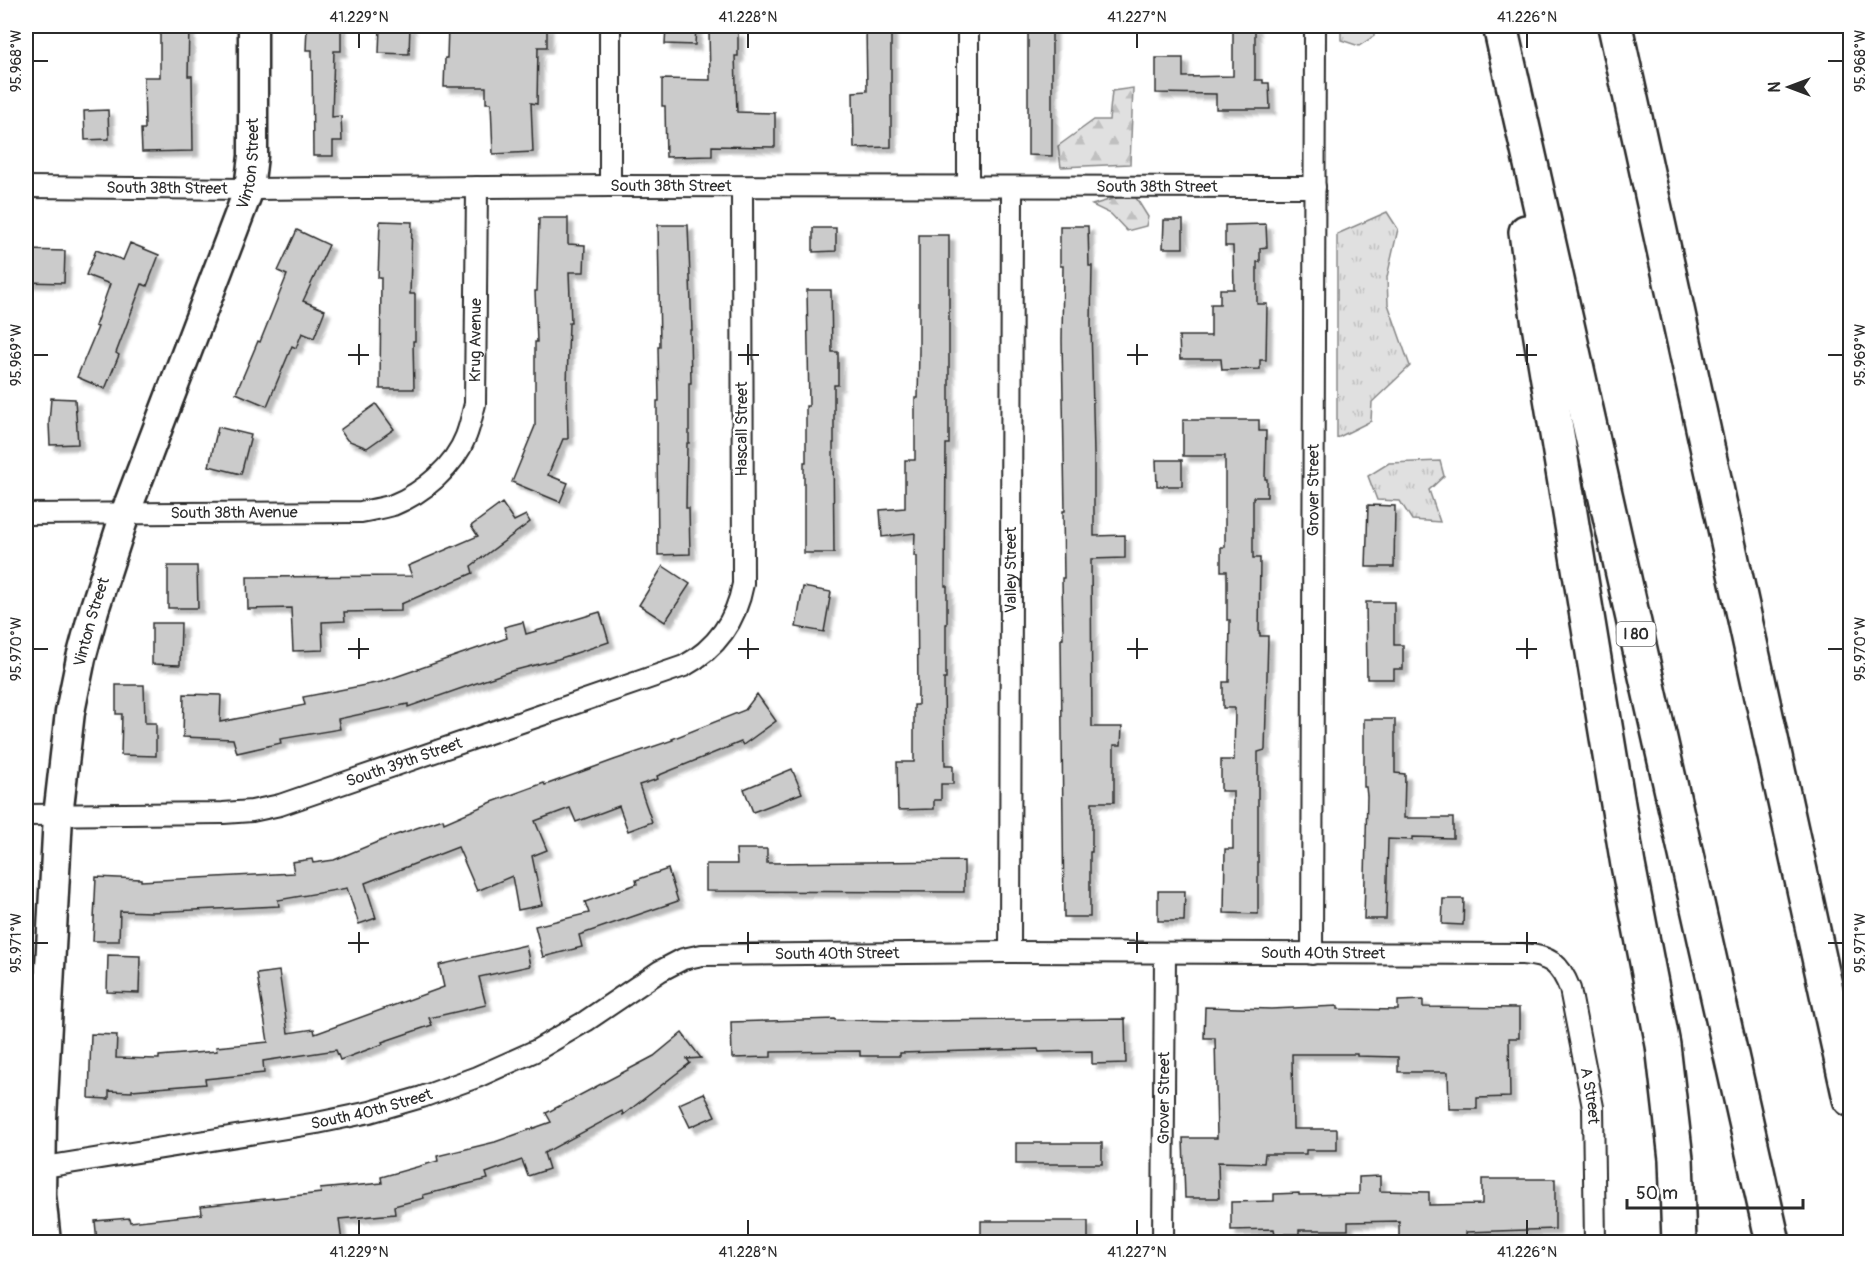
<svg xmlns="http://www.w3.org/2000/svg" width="1876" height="1268" viewBox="0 0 1876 1268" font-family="Pangolin,sans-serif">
  <defs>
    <pattern id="grass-tufts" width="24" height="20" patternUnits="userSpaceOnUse" patternTransform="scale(1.5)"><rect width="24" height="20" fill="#e0e0e0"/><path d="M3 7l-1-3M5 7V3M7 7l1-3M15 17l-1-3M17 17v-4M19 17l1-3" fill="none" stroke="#c0c0c0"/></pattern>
    <pattern id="forest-firs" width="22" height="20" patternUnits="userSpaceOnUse" patternTransform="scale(1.5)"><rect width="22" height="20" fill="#e0e0e0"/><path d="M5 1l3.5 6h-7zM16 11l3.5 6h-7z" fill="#c0c0c0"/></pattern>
    <filter id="shadow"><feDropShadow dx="5.5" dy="5.5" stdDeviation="1.5" flood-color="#0004"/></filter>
  </defs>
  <rect width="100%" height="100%" fill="#fff"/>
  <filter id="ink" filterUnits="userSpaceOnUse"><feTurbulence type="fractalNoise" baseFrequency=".0167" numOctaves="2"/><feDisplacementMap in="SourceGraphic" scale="12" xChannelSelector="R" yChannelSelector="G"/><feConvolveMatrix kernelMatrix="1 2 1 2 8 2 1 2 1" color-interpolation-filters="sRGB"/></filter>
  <g filter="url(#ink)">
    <!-- grass -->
    <g fill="url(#grass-tufts)" stroke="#868686" stroke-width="1.5">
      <polygon points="1341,26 1374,26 1374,36 1359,46 1341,40"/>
      <polygon points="1387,212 1398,229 1387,277 1388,304 1410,366 1372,402 1371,421 1337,438 1337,234"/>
      <polygon points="1440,461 1444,476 1429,490 1440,522 1412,520 1400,501 1377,500 1368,476 1389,463"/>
    </g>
    <!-- forest -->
    <g fill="url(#forest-firs)" stroke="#868686" stroke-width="1.5">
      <polygon points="1133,88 1130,164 1061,167 1058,146 1094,120 1109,120 1112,91"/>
      <polygon points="1133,193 1148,217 1146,226 1127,231 1111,214 1092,205"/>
    </g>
    <!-- building -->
    <g fill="#cbcbcb" stroke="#2b2b2b" stroke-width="1.5" filter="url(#shadow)">
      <polygon points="160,26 189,26 188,76 192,76 193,151 142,152 141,129 145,129 144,77 160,77"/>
      <polygon points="307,26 341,26 341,51 334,51 332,117 341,116 342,141 333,141 333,156 313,156 312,50 306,50"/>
      <polygon points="380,26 410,26 409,54 379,53"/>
      <polygon points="448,26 547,26 547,47 538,47 537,104 531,103 533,152 493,154 491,103 486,103 486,87 444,87 445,58 447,58"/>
      <polygon points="666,26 696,26 695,45 665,44"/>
      <polygon points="866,26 891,26 891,147 854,148 853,92 867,91"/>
      <polygon points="1028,26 1052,26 1052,156 1028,155"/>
      <polygon points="1233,26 1255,26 1255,80 1263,80 1263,83 1269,83 1270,109 1216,109 1216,94 1156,93 1156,58 1183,58 1183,77 1233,76"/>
      <polygon points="709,31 738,32 738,56 735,56 737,112 775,113 775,147 712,146 712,156 666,157 665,106 662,106 662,79 710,80"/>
      <polygon points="108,110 109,139 85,140 84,111"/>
      <polygon points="539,218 568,218 568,244 585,245 584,272 569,272 571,323 569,323 567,384 568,439 563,439 548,475 568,483 560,502 512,482 535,426 535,342 537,342 535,291 537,291"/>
      <polygon points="1164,220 1183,220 1183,248 1163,248"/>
      <polygon points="380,221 412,222 410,294 415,294 415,341 413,341 414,389 380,389 381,278 378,278"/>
      <polygon points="1266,224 1267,247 1260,248 1260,262 1257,262 1257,304 1267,304 1266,360 1260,360 1260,369 1222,370 1221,359 1180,359 1179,336 1211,336 1211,304 1220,304 1220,289 1234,289 1233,246 1225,246 1225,225"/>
      <polygon points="658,225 688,225 692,330 690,330 691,383 689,383 689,443 687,443 686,508 689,508 690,554 658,555 657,443 657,401 659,401 658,347 660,347"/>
      <polygon points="1060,226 1088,226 1089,266 1092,266 1091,323 1094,454 1094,536 1125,535 1125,558 1091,559 1092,727 1122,727 1121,745 1114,745 1114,802 1092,802 1092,852 1090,852 1090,917 1064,917 1061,639 1063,639 1062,578 1064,578 1063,511 1065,511 1062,341 1063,266 1060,266"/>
      <polygon points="813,228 836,228 836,251 813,252"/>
      <polygon points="297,230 329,245 303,301 325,310 314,338 302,333 296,348 292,346 267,406 236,393 258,341 260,342 287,275 278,271"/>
      <polygon points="919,235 949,235 949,444 946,444 945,586 947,586 947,624 946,624 946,679 944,679 945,765 953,765 953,784 941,784 941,800 934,800 934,809 898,810 897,762 914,762 914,705 918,705 917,556 914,556 915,533 882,537 880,510 905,508 905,460 915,460 915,398 918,398 919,350"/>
      <polygon points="130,243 159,255 147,286 142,284 116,353 119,355 105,389 77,377 98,327 95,326 110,284 86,275 96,250 123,260"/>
      <polygon points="26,250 65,251 64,283 26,282"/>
      <polygon points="807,290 831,290 832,352 838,352 838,385 834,385 834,443 833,443 834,553 804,553 804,462 806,462 806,406 809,406"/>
      <polygon points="51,398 75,399 78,444 50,445 49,423"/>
      <polygon points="376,404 394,429 367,448 347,440 340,430"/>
      <polygon points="1183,420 1259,420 1259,431 1266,431 1265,479 1267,479 1267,497 1253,497 1253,558 1260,558 1259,633 1260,633 1260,636 1268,636 1265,750 1258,752 1258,914 1224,913 1225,849 1233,849 1233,791 1221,791 1221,760 1234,760 1235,708 1223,708 1223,682 1229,682 1230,620 1227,620 1227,571 1221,571 1221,547 1225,547 1225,456 1183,456"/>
      <polygon points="218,427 251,435 241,474 209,466"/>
      <polygon points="1156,460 1182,460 1182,486 1157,486"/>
      <polygon points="502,503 514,521 526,515 530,522 471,566 473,573 401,604 401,611 344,612 345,621 322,622 323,650 293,651 291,608 248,609 247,577 412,576 408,566 478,536 471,526"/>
      <polygon points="1368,505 1395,506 1394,567 1366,567"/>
      <polygon points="168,566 197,566 198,608 168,608"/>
      <polygon points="663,566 690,584 665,622 639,605"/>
      <polygon points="803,587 831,592 824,632 796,627"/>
      <polygon points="1366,602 1394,602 1394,645 1403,645 1403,669 1394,669 1394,679 1367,679"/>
      <polygon points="600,612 609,642 558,659 508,672 408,707 408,704 338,719 340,729 280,739 281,743 237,753 233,739 183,737 184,694 221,695 220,722 305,705 303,697 381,682 507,638 504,627 523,622 526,634"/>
      <polygon points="152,623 181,623 180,665 152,664"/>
      <polygon points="116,685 144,685 145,723 156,723 156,756 121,755 122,714 116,714"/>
      <polygon points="757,694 776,721 743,745 741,742 657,776 658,779 639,785 652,822 628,831 619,806 576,822 570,808 535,821 547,850 532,856 542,905 518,910 512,876 477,891 458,847 365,883 376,918 359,924 347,888 278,900 279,906 151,912 120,911 119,941 93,941 96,877 141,879 141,881 294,873 292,862 312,859 313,863 334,860 387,838 443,819 444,823 492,802 544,783 545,785 614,760 673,740 672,739 745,710"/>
      <polygon points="1364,719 1395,719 1395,773 1405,774 1404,818 1453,818 1453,838 1412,837 1412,840 1388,839 1386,919 1364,919 1367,796 1366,787 1364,787"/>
      <polygon points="792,769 802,793 753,812 744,789"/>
      <polygon points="736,849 767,849 767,863 964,861 964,892 706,891 706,864 737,864"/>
      <polygon points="668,869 678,901 579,935 582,947 543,957 535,926 589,913 585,902 637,884 636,880"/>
      <polygon points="1158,891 1185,891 1184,921 1158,921"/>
      <polygon points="1443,899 1464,899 1463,925 1442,924"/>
      <polygon points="526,945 530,966 479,977 486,1005 429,1018 432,1025 382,1042 383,1044 340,1060 336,1050 263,1061 264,1073 205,1079 206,1084 132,1090 132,1092 109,1091 109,1099 89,1098 91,1034 117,1035 116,1058 159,1059 159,1056 217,1051 216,1047 268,1042 257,974 279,971 288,1033 314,1029 315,1034 444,987 439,965"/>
      <polygon points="108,955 140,956 139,993 107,992"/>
      <polygon points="1423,1000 1423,1007 1519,1008 1519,1038 1509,1038 1510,1097 1477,1098 1477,1109 1449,1109 1448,1072 1398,1072 1398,1057 1357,1056 1357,1054 1292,1054 1293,1129 1337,1129 1337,1150 1306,1150 1306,1154 1265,1154 1264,1163 1218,1162 1219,1198 1185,1198 1183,1138 1217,1138 1215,1038 1204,1038 1205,1007 1271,1009 1338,1006 1338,1009 1398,1010 1398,1001"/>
      <polygon points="835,1019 835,1020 918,1021 1125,1019 1126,1063 1092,1064 1092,1051 1039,1052 1038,1049 900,1053 900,1056 860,1056 860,1051 771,1052 771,1057 732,1058 731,1022"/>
      <polygon points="682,1033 701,1058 687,1059 690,1063 623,1115 622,1111 544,1153 549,1169 528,1176 522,1160 486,1173 488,1179 423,1195 424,1198 394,1206 395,1214 339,1219 342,1242 228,1242 227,1237 190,1241 190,1242 97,1242 95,1221 129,1218 130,1222 202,1214 201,1206 321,1193 320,1189 382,1183 381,1177 438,1161 437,1156 495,1142 551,1122 546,1113 654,1056"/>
      <polygon points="704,1093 715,1116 690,1127 679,1104"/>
      <rect x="1016" y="1143" width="86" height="21"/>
      <polygon points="1380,1176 1380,1191 1429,1192 1429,1205 1482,1204 1482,1179 1555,1179 1555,1229 1466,1232 1466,1237 1428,1239 1399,1239 1399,1221 1348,1222 1348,1230 1299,1230 1299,1234 1275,1234 1274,1229 1231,1230 1231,1202 1274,1201 1274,1194 1299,1193 1299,1195 1359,1194 1359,1177"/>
      <rect x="981" y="1221" width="107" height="21"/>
    </g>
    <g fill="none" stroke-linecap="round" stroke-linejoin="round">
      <defs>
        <g id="street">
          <polyline points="968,26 968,186"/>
          <polyline points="610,186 610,26"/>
          <path id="s1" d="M 26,187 L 249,189 L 610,186 L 1315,187"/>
          <path id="s2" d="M 26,514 L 361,512 C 371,510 383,508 393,505 C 423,493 454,467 466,436 C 470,426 472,415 475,404 L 477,187"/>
          <path id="s3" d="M 26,815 L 223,813 L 252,811 L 280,805 L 684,666 C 717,648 736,621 743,584 L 742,187"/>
          <path id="s4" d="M 1010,952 L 1012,187"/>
          <path id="s5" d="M 1312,954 L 1315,26"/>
          <path id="s6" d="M 26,1170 L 317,1123 L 370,1112 L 422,1097 L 477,1077 L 535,1051 L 586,1021 L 660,971 L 683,959 L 702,955 L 1010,952 L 1522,954 C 1550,956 1560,963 1570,989 L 1593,1107 L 1595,1242"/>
          <path id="s7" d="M 1163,1242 L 1165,953"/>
        </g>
        <g id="secondary">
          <path id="s8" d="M 46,1242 L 41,1195 L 42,1119 L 58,816 L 70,712 L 81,658 L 94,610 L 125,514 L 249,189 L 253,156 L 253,26"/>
        </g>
        <g id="highway">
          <polyline points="1500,26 1773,1242"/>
          <polyline points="1615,26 1850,1099"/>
          <polyline points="1526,232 1539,325 1628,865 1663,1045 1676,1159 1679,1242"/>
        </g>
      </defs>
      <!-- street casing -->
      <use href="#street" stroke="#2b2b2b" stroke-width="24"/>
      <!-- secondary casing -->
      <use href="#secondary" stroke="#2b2b2b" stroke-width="33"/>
      <!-- highway casing -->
      <use href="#highway" stroke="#2b2b2b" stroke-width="38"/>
      <!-- street -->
      <use href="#street" stroke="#fff" stroke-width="20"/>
      <!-- secondary -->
      <use href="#secondary" stroke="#fff" stroke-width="28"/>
      <!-- highway -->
      <use href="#highway" stroke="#fff" stroke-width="33"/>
    </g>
  </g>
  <!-- ticks -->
  <path fill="none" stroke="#2b2b2b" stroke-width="2" d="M 359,33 L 359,48M 748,33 L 748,48M 1137,33 L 1137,48M 1527,33 L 1527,48M 33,61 L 48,61M 1828,61 L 1843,61M 359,344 L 359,365M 748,344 L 748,365M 1137,344 L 1137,365M 1527,344 L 1527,365M 33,355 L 48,355M 348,355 L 369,355M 738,355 L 759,355M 1127,355 L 1148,355M 1516,355 L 1537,355M 1828,355 L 1843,355M 359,638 L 359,659M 748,638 L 748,659M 1137,638 L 1137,659M 1527,638 L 1527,659M 33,649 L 48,649M 348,649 L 369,649M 738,649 L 759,649M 1127,649 L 1148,649M 1516,649 L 1537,649M 1828,649 L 1843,649M 359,932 L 359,953M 748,932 L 748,953M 1137,932 L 1137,953M 1527,932 L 1527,953M 33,943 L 48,943M 348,943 L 369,943M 738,943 L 759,943M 1127,943 L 1148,943M 1516,943 L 1537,943M 1828,943 L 1843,943M 359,1220 L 359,1235M 748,1220 L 748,1235M 1137,1220 L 1137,1235M 1527,1220 L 1527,1235"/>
  <g text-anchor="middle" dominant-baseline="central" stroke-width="4.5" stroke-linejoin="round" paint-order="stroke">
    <!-- shield labels -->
    <rect fill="#fff" stroke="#6b6b6b" stroke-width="1.5" x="1616.5" y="622" width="39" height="24" rx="4.5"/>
    <g font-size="15" font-weight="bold" fill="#2b2b2b">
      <text x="1636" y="634">I 80</text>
    </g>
    <!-- street labels -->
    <g font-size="16" fill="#2b2b2b" stroke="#fff">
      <text stroke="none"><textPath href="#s8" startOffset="1110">Vinton Street</textPath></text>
      <text stroke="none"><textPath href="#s1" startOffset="645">South 38th Street</textPath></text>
      <text stroke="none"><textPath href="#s1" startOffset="1131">South 38th Street</textPath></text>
      <text stroke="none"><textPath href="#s1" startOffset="141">South 38th Street</textPath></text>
      <text stroke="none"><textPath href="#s2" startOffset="568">Krug Avenue</textPath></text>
      <text transform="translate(742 429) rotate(-90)">Hascall Street</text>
      <text stroke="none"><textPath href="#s5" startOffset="464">Grover Street</textPath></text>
      <text stroke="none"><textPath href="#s2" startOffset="208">South 38th Avenue</textPath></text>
      <text stroke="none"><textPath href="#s4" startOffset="382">Valley Street</textPath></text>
      <text stroke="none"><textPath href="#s8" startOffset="624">Vinton Street</textPath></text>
      <text stroke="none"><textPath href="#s3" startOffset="386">South 39th Street</textPath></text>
      <text stroke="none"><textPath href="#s6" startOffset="854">South 40th Street</textPath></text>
      <text stroke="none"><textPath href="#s6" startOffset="1340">South 40th Street</textPath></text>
      <text stroke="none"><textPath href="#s6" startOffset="1712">A Street</textPath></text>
      <text stroke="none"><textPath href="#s7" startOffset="144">Grover Street</textPath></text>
      <text stroke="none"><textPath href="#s6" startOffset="351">South 40th Street</textPath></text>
    </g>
  </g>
  <!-- margin -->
  <rect width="1876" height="1268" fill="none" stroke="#fff" stroke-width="66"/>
  <!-- north arrow -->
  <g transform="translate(1789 87) rotate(270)" stroke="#ffffff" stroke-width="4.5" paint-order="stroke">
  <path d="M0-4.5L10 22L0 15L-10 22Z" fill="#2b2b2b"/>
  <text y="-9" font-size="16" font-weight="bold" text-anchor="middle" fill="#2b2b2b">N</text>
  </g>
  <!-- scale -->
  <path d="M1627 1199v9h176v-9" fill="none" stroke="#2b2b2b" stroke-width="3"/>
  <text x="1636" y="1199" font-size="18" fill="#2b2b2b" stroke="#ffffff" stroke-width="4.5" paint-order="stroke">50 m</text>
  <rect x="33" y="33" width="1810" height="1202" fill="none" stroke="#2b2b2b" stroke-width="2"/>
  <g font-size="15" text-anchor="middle" fill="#2b2b2b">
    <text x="359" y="22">41.229°N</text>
    <text x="748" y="22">41.228°N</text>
    <text x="1137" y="22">41.227°N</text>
    <text x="1527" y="22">41.226°N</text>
    <text transform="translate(1860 61) rotate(-90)" y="5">95.968°W</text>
    <text transform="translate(16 61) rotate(-90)" y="5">95.968°W</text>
    <text transform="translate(1860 355) rotate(-90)" y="5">95.969°W</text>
    <text transform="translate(16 355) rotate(-90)" y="5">95.969°W</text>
    <text transform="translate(1860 649) rotate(-90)" y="5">95.970°W</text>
    <text transform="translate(16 649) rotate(-90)" y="5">95.970°W</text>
    <text transform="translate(1860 943) rotate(-90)" y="5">95.971°W</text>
    <text transform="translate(16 943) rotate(-90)" y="5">95.971°W</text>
    <text x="359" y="1257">41.229°N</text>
    <text x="748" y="1257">41.228°N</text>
    <text x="1137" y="1257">41.227°N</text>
    <text x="1527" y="1257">41.226°N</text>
  </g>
</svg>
